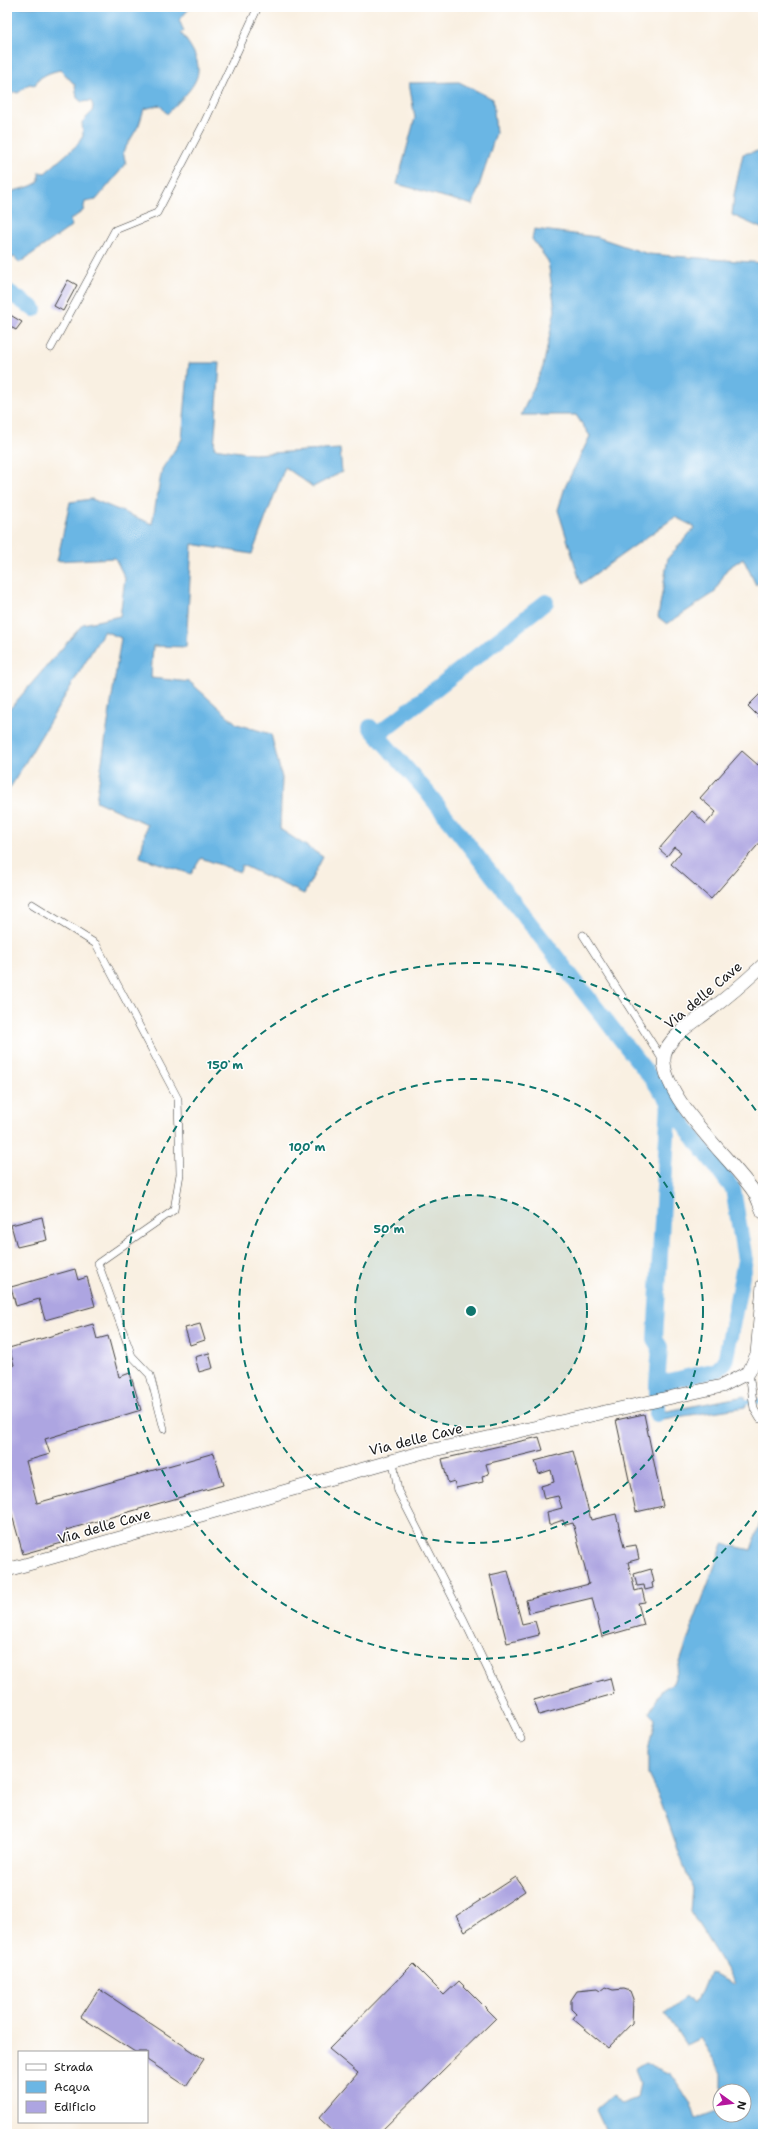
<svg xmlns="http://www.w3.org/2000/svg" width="770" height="2141" viewBox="0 0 770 2141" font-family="'Shantell Sans',sans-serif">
  <rect width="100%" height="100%" fill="#fff"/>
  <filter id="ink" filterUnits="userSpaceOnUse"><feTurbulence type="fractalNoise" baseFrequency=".025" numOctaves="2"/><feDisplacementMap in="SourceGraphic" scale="8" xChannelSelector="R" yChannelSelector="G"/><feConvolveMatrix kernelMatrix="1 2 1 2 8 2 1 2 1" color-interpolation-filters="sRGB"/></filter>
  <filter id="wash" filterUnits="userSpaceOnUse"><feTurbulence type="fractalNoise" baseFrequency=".012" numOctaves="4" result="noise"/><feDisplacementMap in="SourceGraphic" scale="16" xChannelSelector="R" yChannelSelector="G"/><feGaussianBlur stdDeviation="0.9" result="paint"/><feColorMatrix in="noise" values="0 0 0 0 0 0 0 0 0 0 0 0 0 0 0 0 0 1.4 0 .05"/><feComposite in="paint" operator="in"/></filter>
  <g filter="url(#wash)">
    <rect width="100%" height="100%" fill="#f9f0e2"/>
    <!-- water -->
    <g fill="#6bb6e4" stroke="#446980">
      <path d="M 7,7 L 196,7 L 190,8 L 179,20 L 184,31 L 181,33 C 212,73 197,83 167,114 L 160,105 L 144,109 L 139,125 L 123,152 L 126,164 L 96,200 L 85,202 L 83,211 L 70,220 L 72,226 L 19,263 L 15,257 L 7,259 L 7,194 C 17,188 31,189 39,181 L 39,172 L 45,173 L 77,145 L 83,136 L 82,122 L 92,112 L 93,106 L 91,101 L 82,102 L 77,98 L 75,85 L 61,70 C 53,71 38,76 35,85 L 29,84 L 18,93 L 14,92 L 7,98 Z"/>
      <polygon points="459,82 493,99 496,133 473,205 397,184 415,118 409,83"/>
      <polygon points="763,150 763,229 732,215 734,195 743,154"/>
      <polygon points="534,229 597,237 648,254 763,263 763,579 756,585 743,558 727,569 714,593 667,624 658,617 668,558 695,527 675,517 581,584 558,510 565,487 590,436 576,415 521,415 543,367 555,310 548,261 532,239"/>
      <polygon points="189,363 220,363 214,448 253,454 340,449 342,472 313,487 285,467 252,554 192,544 186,647 153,646 151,678 190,682 237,724 271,734 282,778 280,829 323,857 304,894 242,865 240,872 201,858 191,874 140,857 147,824 96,801 121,638 104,631 7,793 7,712 83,624 120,616 125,578 115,558 57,561 70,502 92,499 152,524 162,469 182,439"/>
      <polygon points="745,1396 746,1407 656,1420 653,1418 653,1412 657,1410 667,1411"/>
      <polygon points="763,1514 763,2134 612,2134 605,2129 596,2110 613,2095 621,2104 637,2098 640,2082 635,2069 645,2063 670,2074 691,2104 696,2119 720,2110 720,2115 744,2115 744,2091 722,2091 722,2073 700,2038 686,2045 665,2013 685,1997 692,2005 701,1992 709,1973 736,1985 690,1911 692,1889 660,1799 648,1775 648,1751 655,1719 649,1713 662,1690 673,1683 694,1621 723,1544 751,1550"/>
    </g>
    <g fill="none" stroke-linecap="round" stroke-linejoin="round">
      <!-- stream -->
      <polyline stroke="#6bb6e4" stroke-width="4.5" points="738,1403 763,1401"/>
      <!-- canal -->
      <g stroke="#6bb6e4" stroke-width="16">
        <polyline points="7,291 34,309"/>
        <polyline points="370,727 427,792 666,1097 679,1118 733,1189 745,1260 725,1362 717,1370 657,1384 657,1415"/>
        <polyline points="377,735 546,602"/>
        <polyline points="657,1384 660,1347 655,1339 669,1102"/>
      </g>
    </g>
    <g id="blocks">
      <!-- building -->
      <g fill="#ada5e1">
        <polygon points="68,280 77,285 63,311 54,306"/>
        <polygon points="7,313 22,322 16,330 7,325"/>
        <polygon points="760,694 763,697 763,721 748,706"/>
        <polygon points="742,751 758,765 763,759 763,817 761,819 763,821 763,839 711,899 671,864 681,852 674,847 667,856 659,849 692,811 706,824 716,812 700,798"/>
        <polygon points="42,1217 47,1240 17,1247 11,1225"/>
        <polygon points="75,1269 78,1280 87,1277 95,1306 45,1320 39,1299 16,1306 11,1287"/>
        <polygon points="93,1324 97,1339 108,1336 119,1377 130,1373 141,1410 45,1439 50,1454 26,1461 37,1503 214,1453 223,1485 66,1530 69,1541 23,1554 7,1497 7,1368 14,1365 9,1348"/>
        <polygon points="200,1324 205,1340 190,1345 185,1328"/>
        <polygon points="209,1353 213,1368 199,1372 195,1357"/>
        <polygon points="644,1414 663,1506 636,1512 616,1420"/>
        <polygon points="539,1437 543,1450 486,1464 489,1474 482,1476 483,1482 456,1488 454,1481 448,1483 442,1459"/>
        <polygon points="573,1451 591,1520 616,1514 624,1547 636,1545 639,1559 628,1562 635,1591 642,1589 645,1602 638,1603 644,1625 602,1637 592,1598 529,1613 526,1600 589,1584 573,1523 565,1525 563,1520 549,1525 547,1512 562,1508 558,1496 544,1499 541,1486 554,1482 551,1470 539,1474 535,1461"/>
        <polygon points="651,1569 654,1582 652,1583 653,1588 645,1590 644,1585 637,1586 634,1574"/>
        <polygon points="508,1571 522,1624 535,1621 539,1635 507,1643 490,1575"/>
        <polygon points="610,1678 614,1694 539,1715 534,1700"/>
        <polygon points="516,1877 525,1891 465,1931 456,1916"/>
        <polygon points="413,1964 444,1995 459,1981 496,2018 378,2134 336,2134 319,2118 358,2073 329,2049"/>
        <polygon points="605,1987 613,1990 624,1989 630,1991 633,1999 632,2023 608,2048 573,2019 576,2014 571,2009 571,2000 577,1991 597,1989 600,1991"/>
        <polygon points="99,1989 204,2059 186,2086 147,2060 147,2052 135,2052 81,2017"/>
      </g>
    </g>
  </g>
  <g filter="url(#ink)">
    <use href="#blocks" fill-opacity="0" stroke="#3d3c3a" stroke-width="1"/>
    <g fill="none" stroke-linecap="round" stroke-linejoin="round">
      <defs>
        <g id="service">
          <polyline points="51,348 115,230 157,213 205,121 258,7"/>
          <polyline points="32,904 96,944 178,1099 180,1174 174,1210 98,1263 132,1356 150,1375 164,1429"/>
          <polyline points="583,935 664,1062"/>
          <polyline points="749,1372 754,1409 760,1419 763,1419"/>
          <polyline points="393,1461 398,1491 463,1618 521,1739"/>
        </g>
        <g id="minor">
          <path d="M 763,965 C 746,981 729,996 710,1010 C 696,1021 678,1031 668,1046 C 644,1083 736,1163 754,1192 C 758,1198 760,1206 763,1212"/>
          <polyline points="7,1570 420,1453 722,1386 749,1372 757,1354 763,1285"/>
        </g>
      </defs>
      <!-- service casing -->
      <use href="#service" stroke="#3d3c3a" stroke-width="8"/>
      <!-- minor casing -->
      <use href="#minor" stroke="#3d3c3a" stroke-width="14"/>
      <!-- service -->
      <use href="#service" stroke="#fff" stroke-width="7"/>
      <!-- minor -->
      <use href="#minor" stroke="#fff" stroke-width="13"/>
    </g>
  </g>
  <!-- distance rings -->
  <circle cx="471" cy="1311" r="116" fill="#0f766e" fill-opacity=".12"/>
  <g fill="none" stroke="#0f766e" stroke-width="2" stroke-dasharray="7 5">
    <circle cx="471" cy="1311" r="116"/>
    <circle cx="471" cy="1311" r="232"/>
    <path d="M763 1501A348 348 0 1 1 763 1121"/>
  </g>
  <g text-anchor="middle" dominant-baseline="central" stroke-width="3" stroke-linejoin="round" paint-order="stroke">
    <!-- street labels -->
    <g font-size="14" fill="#1c1c1c" stroke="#fff">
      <text transform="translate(703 995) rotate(-40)">Via delle Cave</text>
      <text transform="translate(416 1439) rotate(-14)">Via delle Cave</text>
      <text transform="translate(104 1526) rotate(-16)">Via delle Cave</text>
    </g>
  </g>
  <circle cx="471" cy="1311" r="6" fill="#0f766e" stroke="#fff" stroke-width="2"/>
  <g font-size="12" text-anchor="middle" font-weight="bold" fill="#0f766e" stroke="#fff" stroke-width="3" stroke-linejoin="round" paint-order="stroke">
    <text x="225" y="1069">150 m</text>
    <text x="307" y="1151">100 m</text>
    <text x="389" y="1233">50 m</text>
  </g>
  <!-- margin -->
  <rect width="770" height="2141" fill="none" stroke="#fff" stroke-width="24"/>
  <!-- legend -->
  <rect x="18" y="2051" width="130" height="72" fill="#ffffff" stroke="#a4a4a4"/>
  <rect x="26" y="2064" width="20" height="6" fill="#ffffff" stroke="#a4a4a4"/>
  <text x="54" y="2071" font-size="12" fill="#1c1c1c">Strada</text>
  <rect x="26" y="2081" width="20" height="12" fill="#6bb6e4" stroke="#a4a4a4"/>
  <text x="54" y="2091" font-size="12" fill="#1c1c1c">Acqua</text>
  <rect x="26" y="2101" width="20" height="12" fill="#ada5e1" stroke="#a4a4a4"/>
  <text x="54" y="2111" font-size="12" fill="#1c1c1c">Edificio</text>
  <!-- north arrow -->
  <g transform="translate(732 2103) rotate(104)"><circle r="19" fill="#ffffff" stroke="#a4a4a4"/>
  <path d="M0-3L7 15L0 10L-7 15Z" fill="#b5179e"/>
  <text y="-6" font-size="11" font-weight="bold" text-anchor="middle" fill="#1c1c1c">N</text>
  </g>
</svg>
